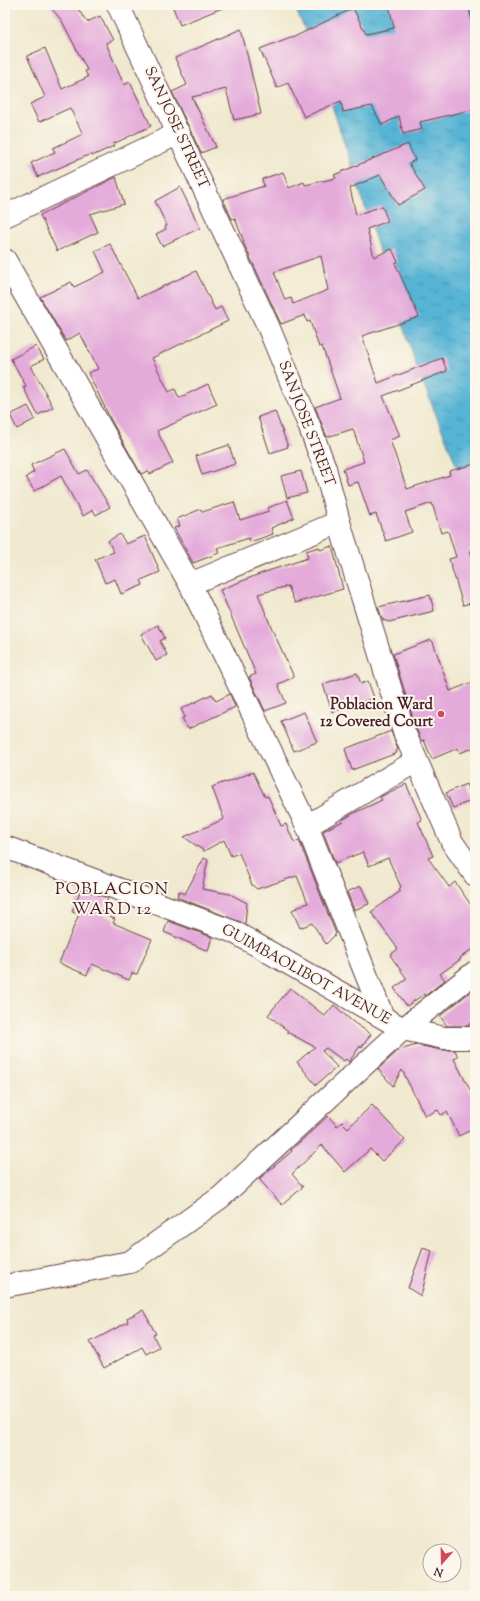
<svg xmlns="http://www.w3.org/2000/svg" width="480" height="1601" viewBox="0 0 480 1601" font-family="'Sorts Mill Goudy',serif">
  <defs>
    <pattern id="water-ripples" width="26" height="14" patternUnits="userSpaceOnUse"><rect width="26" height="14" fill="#56b4d5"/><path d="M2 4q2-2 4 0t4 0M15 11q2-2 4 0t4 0" fill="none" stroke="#4992ad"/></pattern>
  </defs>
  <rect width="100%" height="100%" fill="#fbf7ec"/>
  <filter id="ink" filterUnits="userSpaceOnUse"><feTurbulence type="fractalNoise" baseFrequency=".025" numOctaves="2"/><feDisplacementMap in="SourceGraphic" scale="8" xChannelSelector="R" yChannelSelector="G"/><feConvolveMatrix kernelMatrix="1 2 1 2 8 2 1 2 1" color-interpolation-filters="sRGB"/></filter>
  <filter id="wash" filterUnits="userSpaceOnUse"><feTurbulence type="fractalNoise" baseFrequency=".012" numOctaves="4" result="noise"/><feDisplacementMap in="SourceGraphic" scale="16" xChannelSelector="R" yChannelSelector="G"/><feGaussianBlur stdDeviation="0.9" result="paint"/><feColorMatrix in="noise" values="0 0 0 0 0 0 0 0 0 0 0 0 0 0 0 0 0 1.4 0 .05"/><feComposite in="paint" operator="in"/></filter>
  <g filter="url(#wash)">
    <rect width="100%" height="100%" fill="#f0e9cf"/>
    <!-- water -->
    <polygon fill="url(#water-ripples)" stroke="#506a80" points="294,5 475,5 475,511 417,368 316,56"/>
    <g id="blocks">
      <!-- building -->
      <g fill="#e4aada" fill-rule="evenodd">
        <polygon points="49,5 75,5 87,22 100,16 113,40 106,43 124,85 130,82 151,126 113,144 114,146 92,156 91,154 38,177 31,163 55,152 53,148 83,134 70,108 39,122 30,104 45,97 27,56 45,48 62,89 88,77 85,71 87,70 62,21"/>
        <polygon points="172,5 227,5 227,6 180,25"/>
        <polygon points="389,5 468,5 475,31 475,109 420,122 422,129 403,134 399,116 382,125 372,106 343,112 341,101 304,117 288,83 277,88 260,49 293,36 294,37 353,8 366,34 394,28"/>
        <polygon points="241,29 261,114 234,120 226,89 192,97 216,147 201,153 172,92 187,85 175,58"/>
        <path d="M 408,144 L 415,160 L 409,163 L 425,190 L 398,205 L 380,175 L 350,188 L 356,215 L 382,206 L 388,221 L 367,229 L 374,257 L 392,249 L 398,262 L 395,263 L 419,317 L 362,336 L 378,383 L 442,358 L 447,371 L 383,396 L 400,436 L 390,440 L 407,489 L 450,475 L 449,471 L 475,464 L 475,515 L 471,516 L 475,531 L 475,548 L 470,550 L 475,566 L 475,602 L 463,605 L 449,559 L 456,557 L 448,531 L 441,533 L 432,503 L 405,512 L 412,532 L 386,541 L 376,514 L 370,516 L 358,482 L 348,485 L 343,469 L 364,462 L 353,429 L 327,437 L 315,407 L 340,398 L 322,346 L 319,347 L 310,321 L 307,322 L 305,315 L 281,324 L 243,242 L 244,242 L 235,218 L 232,219 L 223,199 L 264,186 L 262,179 L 283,172 L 289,188 L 304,182 L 305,185 L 336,178 L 334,175 ZM 321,256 L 328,290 L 293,304 L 291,298 L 285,300 L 274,272 Z"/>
        <polygon points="116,177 124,204 90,214 98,232 57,251 40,215"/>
        <polygon points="180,187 200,228 162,246 156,234 166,229 165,227 167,226 155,201"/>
        <polygon points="110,244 138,298 196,271 215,310 221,307 228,321 152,358 169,392 175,389 179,398 208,384 217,404 157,431 173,463 150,474 148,471 141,474 112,422 88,373 98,369 80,333 66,341 40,297 71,282 74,287 105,272 95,251"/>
        <polygon points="36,346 44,359 31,366 53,407 38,415 23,387 26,386 11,359"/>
        <polygon points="28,406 35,419 17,429 10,415"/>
        <polygon points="275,411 288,447 270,453 258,417"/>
        <polygon points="229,445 235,464 202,475 196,456"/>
        <polygon points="65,449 79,474 87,470 110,507 96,515 93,510 83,516 61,476 34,491 26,477 34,472 31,465"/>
        <polygon points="301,471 307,493 287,498 281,476"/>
        <polygon points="287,500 294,518 271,528 273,534 250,542 249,538 217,548 219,553 193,563 174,528 180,526 177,519 201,509 202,512 234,502 240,520 269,511 268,508"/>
        <polygon points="120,534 126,544 145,536 160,572 141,580 143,585 121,594 115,579 105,583 95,559 114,552 108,541"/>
        <polygon points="332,546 343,589 295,603 288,586 258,594 272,629 294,677 278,684 286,703 265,711 249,677 256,674 220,590 262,573 308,558 306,551 319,547 320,550"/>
        <polygon points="430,595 434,611 389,622 383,620 378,607"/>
        <polygon points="158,625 165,638 160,641 167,655 156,661 141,634"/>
        <polygon points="431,640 433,642 450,691 475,681 475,747 460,753 458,748 432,759 424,740 421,741 416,728 393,654"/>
        <polygon points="357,673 361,684 368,681 374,698 332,712 323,684"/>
        <polygon points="212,694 216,701 230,694 235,707 188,729 182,718 185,717 181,709"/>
        <polygon points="304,712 317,742 294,751 281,721"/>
        <polygon points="391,731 398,750 396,751 397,753 352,770 345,749"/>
        <polygon points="253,772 265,797 268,796 281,826 286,824 293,840 295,842 299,840 336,934 326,944 312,923 300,928 292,910 308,903 297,876 257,889 252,885 239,853 231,856 224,840 204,851 184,837 224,819 212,787 225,782 226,783"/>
        <polygon points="406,784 422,820 418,822 433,856 428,858 449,887 455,882 475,911 475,947 460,958 461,959 440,974 445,980 425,996 424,994 407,1006 394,988 407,979 390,955 398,949 371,912 401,891 399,889 401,887 388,858 369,866 363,852 335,863 323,831 343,821 342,820 356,812 382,800 380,797"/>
        <polygon points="466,784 473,800 453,808 446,793"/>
        <polygon points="204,858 208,860 202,889 230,894 247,903 245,924 177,897 179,891 185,894"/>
        <polygon points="361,886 369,904 354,910 347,892"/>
        <polygon points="81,889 108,898 102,914 115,919 113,923 152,939 137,974 132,973 129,980 92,964 87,975 59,963 79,914 72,912"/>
        <polygon points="168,921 212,937 208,951 164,932"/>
        <polygon points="290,988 325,1016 334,1005 353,1022 371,1034 361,1048 360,1046 349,1062 346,1059 344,1061 326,1048 322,1051 337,1067 316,1085 297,1062 315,1047 287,1032 288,1031 268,1015"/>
        <polygon points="475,988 475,1020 467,1026 447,1026 440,1016"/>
        <polygon points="417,1045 441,1050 455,1050 458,1057 454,1059 475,1099 475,1128 459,1136 447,1112 441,1115 438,1110 425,1116 402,1070 393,1086 378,1069 399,1050"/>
        <polygon points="372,1105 405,1140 382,1161 370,1149 345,1172 322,1145 292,1174 303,1187 282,1205 259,1179 292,1151 291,1150 328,1116 337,1126 342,1122 348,1128"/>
        <polygon points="423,1248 432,1251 421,1296 408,1288"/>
        <polygon points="143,1310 156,1334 153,1335 159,1347 146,1354 142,1347 104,1368 90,1342 128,1322 127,1318"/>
      </g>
    </g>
  </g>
  <g filter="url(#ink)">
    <use href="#blocks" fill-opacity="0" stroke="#633d44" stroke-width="1"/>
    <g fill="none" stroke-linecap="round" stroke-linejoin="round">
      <defs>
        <g id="minor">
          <polyline points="118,5 268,326 309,425 325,468 339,522 404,732 452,842 475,875"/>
          <polyline points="5,216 179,133"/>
          <polyline points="5,260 190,584 307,826 383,1017"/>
          <polyline points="190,584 339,522"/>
          <polyline points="307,826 416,761"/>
          <polyline points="5,847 234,932 403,1029 444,1038 475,1038"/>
          <polyline points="5,1286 130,1262 221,1197 403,1029 475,972"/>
        </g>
      </defs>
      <!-- minor casing -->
      <use href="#minor" stroke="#633d44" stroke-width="24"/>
      <!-- minor -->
      <use href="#minor" stroke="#fff" stroke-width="22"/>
    </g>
  </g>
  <!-- markers -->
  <circle fill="#d1495b" stroke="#fbf7ec" stroke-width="1.5" cx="441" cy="714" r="4"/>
  <g text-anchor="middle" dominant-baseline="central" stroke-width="4" stroke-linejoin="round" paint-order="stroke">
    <!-- street labels -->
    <g font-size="15" fill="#4a1f2b" stroke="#fbf7ec">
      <text transform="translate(176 128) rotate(65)">SAN JOSE STREET</text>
      <text transform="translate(306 424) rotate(69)">SAN JOSE STREET</text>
      <text transform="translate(306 975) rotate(29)">GUIMBAOLIBOT AVENUE</text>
    </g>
    <!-- poi labels -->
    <g font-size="15" font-weight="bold" fill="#4a1f2b" stroke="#fbf7ec" text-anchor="end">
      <text x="433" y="705">Poblacion Ward<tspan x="433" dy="17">12 Covered Court</tspan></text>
    </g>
    <!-- quarter labels -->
    <g font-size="17" letter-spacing="1" fill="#4a1f2b" stroke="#fbf7ec">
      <text x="112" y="890">POBLACION<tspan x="112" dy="20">WARD 12</tspan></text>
    </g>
  </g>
  <!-- margin -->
  <rect width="480" height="1601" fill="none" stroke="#fbf7ec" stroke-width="20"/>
  <!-- north arrow -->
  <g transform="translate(442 1563) rotate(200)"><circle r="19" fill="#fbf7ec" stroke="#b4a19f"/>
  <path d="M0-3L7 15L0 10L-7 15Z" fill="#d1495b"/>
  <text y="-6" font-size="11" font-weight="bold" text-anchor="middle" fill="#4a1f2b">N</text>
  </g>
</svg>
